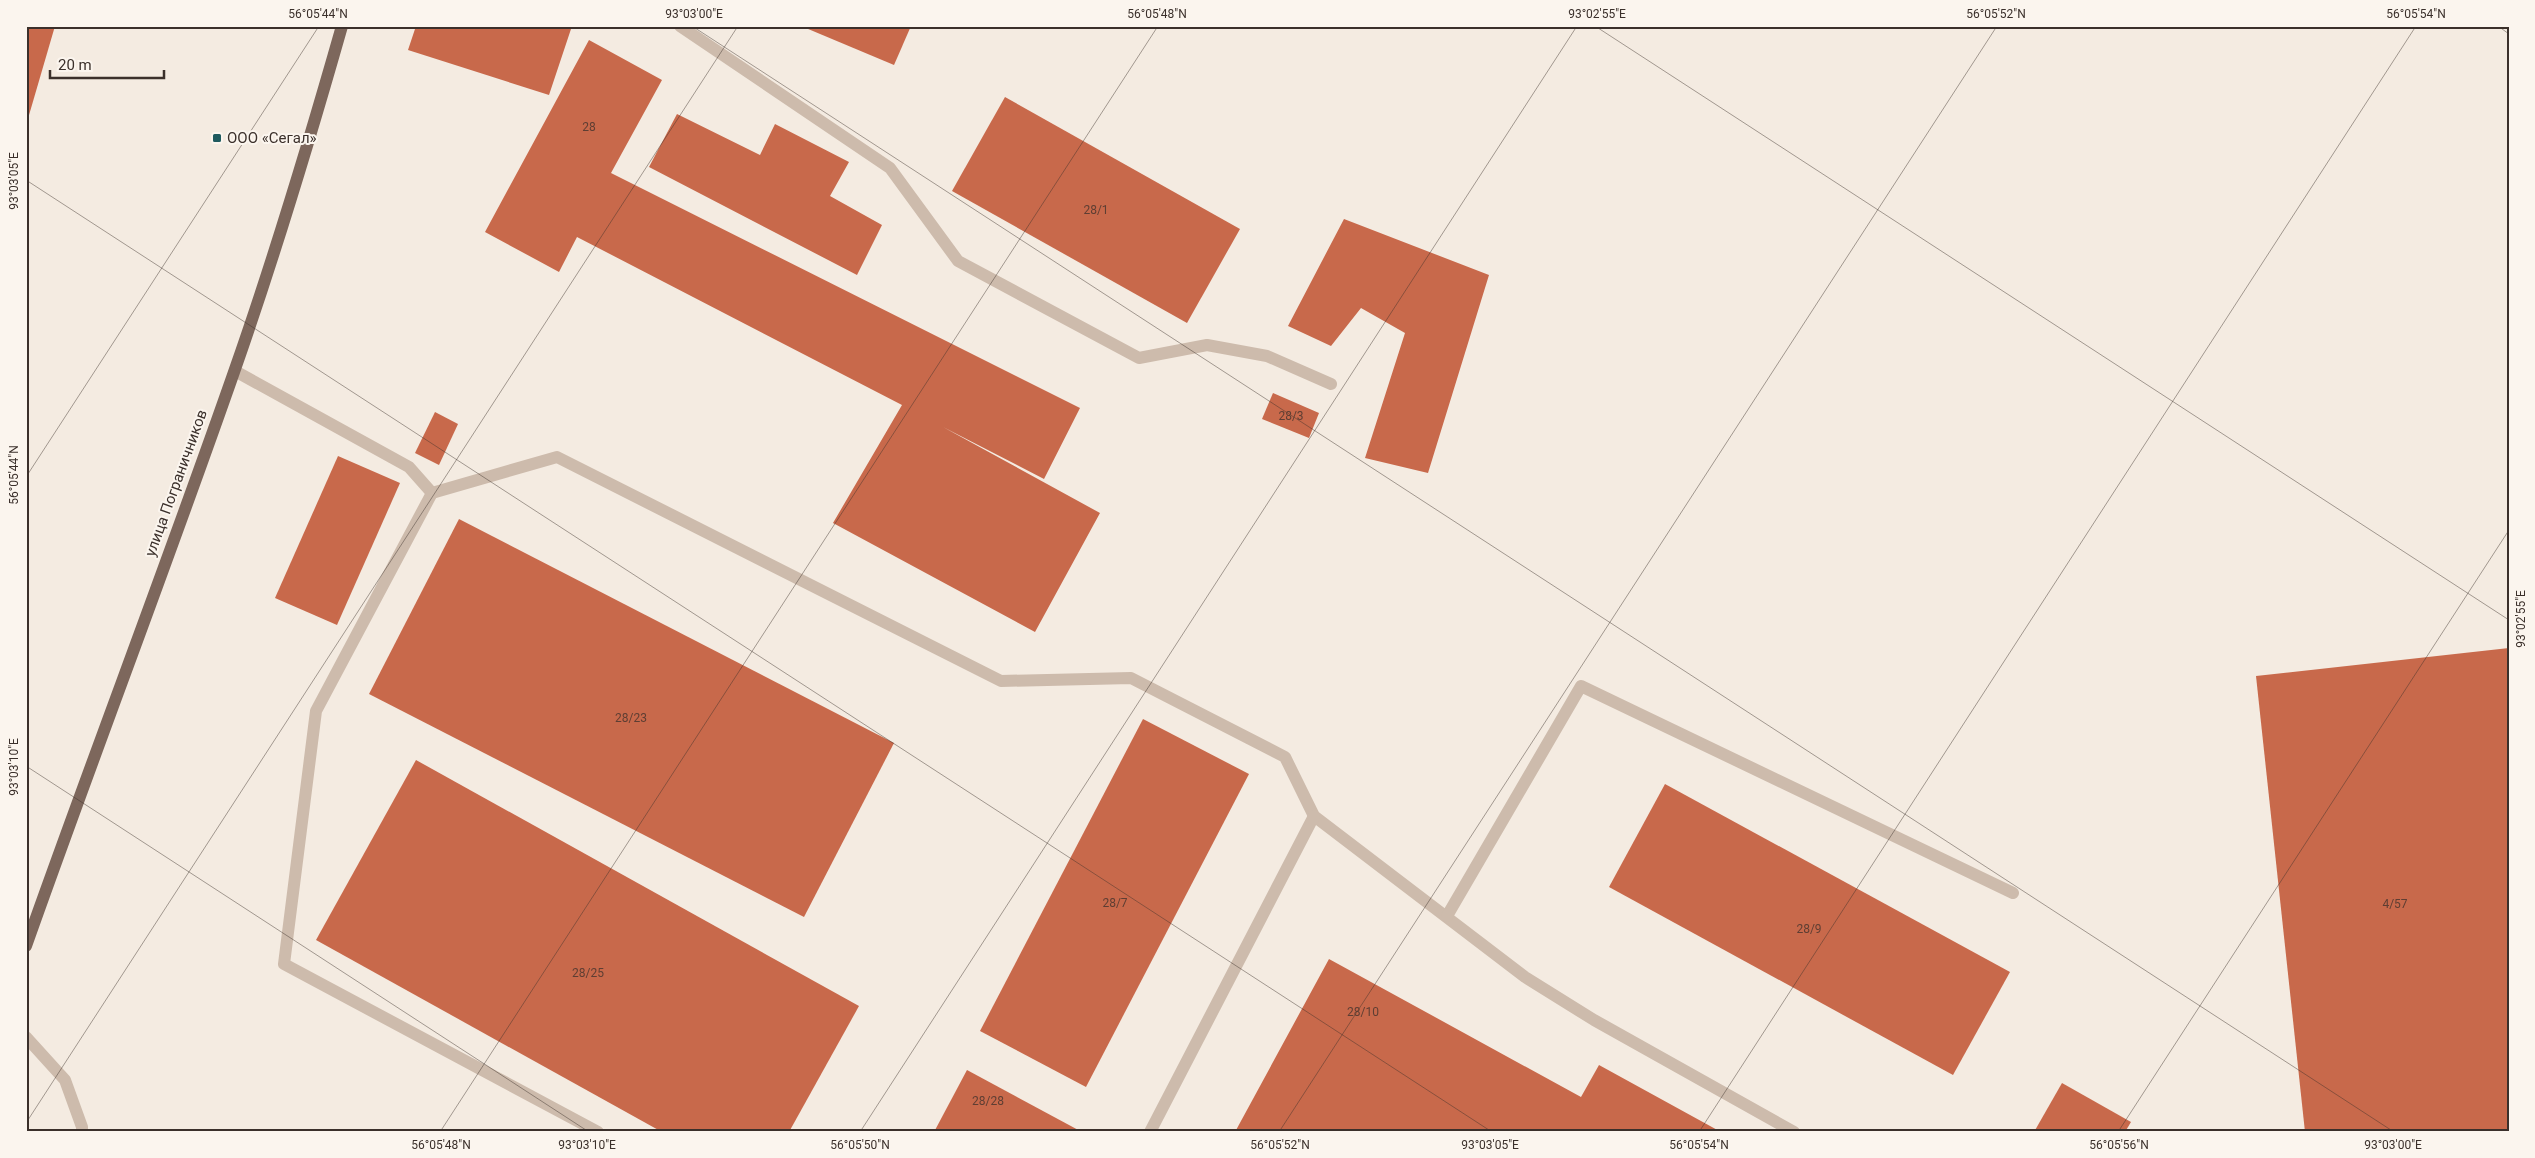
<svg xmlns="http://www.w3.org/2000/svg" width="2535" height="1158" viewBox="0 0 2535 1158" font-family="Roboto,sans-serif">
  <rect width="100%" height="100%" fill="#f4ebe1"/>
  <!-- building -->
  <g fill="#c8694b">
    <polygon points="26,26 55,26 27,122 26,122"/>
    <polygon points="416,26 572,26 549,95 408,50"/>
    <polygon points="801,26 911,26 894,65"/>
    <polygon points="589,40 662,80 611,173 1080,408 1044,479 943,427 1100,513 1035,632 833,523 902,405 577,237 559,272 485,232"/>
    <polygon points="1005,97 1240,229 1187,323 952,191"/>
    <polygon points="677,114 760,155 775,124 849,162 830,196 882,225 857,275 649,167"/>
    <polygon points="1344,219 1489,275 1428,473 1365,458 1405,333 1361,308 1331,346 1288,326"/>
    <polygon points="1273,393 1319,413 1309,438 1262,419"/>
    <polygon points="435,412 458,424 439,465 415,453"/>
    <polygon points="338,456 400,483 337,625 275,598"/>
    <polygon points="459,519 894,743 804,917 369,694"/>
    <polygon points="2509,648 2509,1132 2305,1132 2256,676"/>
    <polygon points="1143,719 1249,774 1086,1087 980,1031"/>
    <polygon points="416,760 859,1006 789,1132 662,1132 316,940"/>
    <polygon points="1665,784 2010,972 1953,1075 1609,887"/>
    <polygon points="1329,959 1581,1097 1599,1065 1721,1132 1235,1132"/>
    <polygon points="967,1070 1082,1132 934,1132"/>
    <polygon points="2062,1083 2131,1122 2125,1132 2034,1132"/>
  </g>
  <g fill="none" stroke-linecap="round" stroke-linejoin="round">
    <!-- lane -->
    <g stroke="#cdbbac" stroke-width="12">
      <polyline points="680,26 890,168 958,261 1139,358 1207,345 1267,356 1331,384"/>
      <polyline points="235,371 409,467 432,493 557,457 1001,681 1131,678 1285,757 1314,816 1525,977 1594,1020 1794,1132"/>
      <polyline points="432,493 316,711 284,964 598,1132"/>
      <polyline points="1447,916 1581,686 2013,893"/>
      <polyline points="26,1037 65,1080 82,1127 82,1132"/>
      <polyline points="1150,1132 1314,816"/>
    </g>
    <!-- primary -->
    <path stroke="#7d675c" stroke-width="12" d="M 26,946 C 94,754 167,564 234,372 C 274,258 309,142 342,26"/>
  </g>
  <!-- ticks -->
  <path fill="none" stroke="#3b302b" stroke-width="1" stroke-opacity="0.45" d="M 692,26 L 2394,1132M 1595,26 L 2509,620M 2498,26 L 2509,34M 26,180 L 1492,1132M 26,477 L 319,26M 26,766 L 589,1132M 26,1123 L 738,26M 440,1132 L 1158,26M 860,1132 L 1577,26M 1279,1132 L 1997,26M 1699,1132 L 2416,26M 2118,1132 L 2509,530"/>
  <!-- markers -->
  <rect fill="#1f5a5e" stroke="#fbf5ee" stroke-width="2" x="212" y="133" width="10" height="10" rx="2.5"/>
  <g text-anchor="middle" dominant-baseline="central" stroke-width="4" stroke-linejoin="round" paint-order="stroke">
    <!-- number labels -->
    <g font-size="12" fill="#5e3e33">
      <text x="589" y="127">28</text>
      <text x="1096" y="210">28/1</text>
      <text x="1291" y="416">28/3</text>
      <text x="631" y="718">28/23</text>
      <text x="1115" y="903">28/7</text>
      <text x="2395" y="904">4/57</text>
      <text x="1809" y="929">28/9</text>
      <text x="588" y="973">28/25</text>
      <text x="1363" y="1012">28/10</text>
      <text x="988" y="1101">28/28</text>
    </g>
    <!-- poi labels -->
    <g font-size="15" fill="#3b302b" stroke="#fbf5ee" text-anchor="start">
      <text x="227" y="138">ООО «Сегал»</text>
    </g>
    <!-- street labels -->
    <g font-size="15" fill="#3b302b" stroke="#fbf5ee">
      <text transform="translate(176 483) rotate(-70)">улица Пограничников</text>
    </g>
  </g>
  <!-- border -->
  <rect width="2535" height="1158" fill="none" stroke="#fbf5ee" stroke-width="55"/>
  <!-- scale -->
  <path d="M50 70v8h114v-8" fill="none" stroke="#3b302b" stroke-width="2.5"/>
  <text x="58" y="70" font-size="15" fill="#3b302b" stroke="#fbf5ee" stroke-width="4" paint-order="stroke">20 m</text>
  <rect x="28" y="28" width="2480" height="1102" fill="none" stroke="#3b302b" stroke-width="2"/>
  <g font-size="12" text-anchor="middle" fill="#3b302b">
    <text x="318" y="18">56°05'44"N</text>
    <text x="694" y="18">93°03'00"E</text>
    <text x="1157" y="18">56°05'48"N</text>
    <text x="1597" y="18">93°02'55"E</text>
    <text x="1996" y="18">56°05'52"N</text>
    <text x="2416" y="18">56°05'54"N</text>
    <text transform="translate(14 181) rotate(-90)" y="4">93°03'05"E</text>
    <text transform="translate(14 475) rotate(-90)" y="4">56°05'44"N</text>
    <text transform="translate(2521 619) rotate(-90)" y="4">93°02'55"E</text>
    <text transform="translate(14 767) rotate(-90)" y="4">93°03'10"E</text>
    <text x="441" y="1149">56°05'48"N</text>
    <text x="587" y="1149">93°03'10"E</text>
    <text x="860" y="1149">56°05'50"N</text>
    <text x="1280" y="1149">56°05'52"N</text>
    <text x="1490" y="1149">93°03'05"E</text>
    <text x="1699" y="1149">56°05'54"N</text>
    <text x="2119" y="1149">56°05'56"N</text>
    <text x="2393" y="1149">93°03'00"E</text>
  </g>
</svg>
